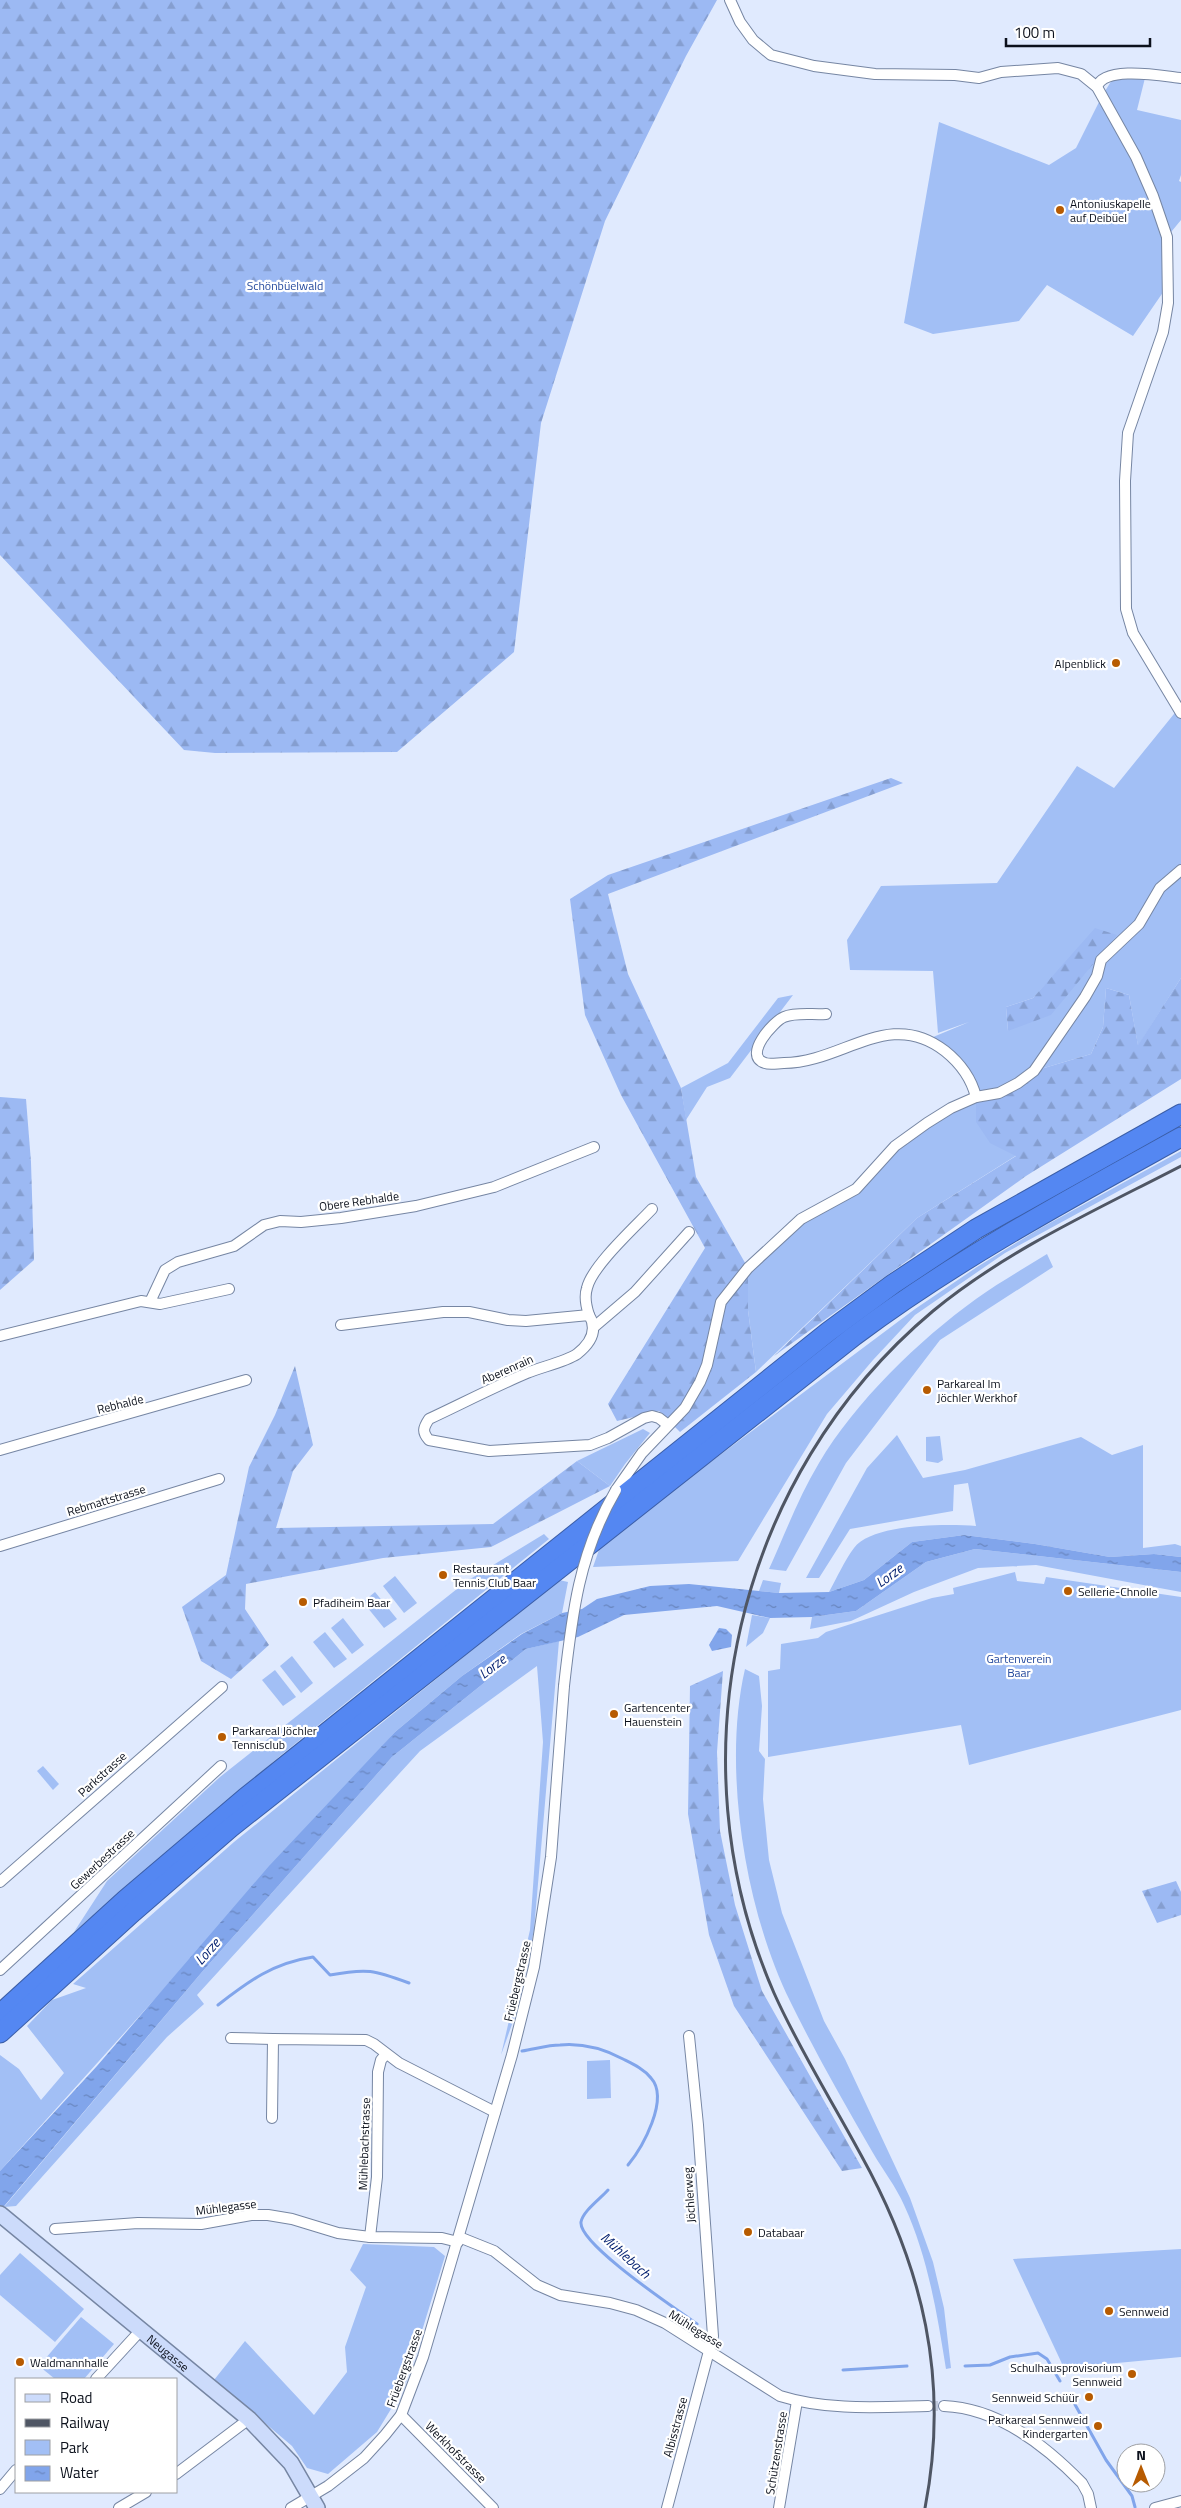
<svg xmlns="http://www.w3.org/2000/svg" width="1181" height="2508" viewBox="0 0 1181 2508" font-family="'Titillium Web',sans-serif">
  <defs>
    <pattern id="forest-firs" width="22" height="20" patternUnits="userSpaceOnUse" patternTransform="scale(1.25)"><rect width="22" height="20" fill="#9cb9f3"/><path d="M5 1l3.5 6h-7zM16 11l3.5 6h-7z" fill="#859ed0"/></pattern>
    <pattern id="water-ripples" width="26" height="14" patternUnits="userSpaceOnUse" patternTransform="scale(1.25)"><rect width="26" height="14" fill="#81a5eb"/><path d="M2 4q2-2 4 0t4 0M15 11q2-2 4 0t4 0" fill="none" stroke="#6885be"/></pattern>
  </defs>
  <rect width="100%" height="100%" fill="#e0eafe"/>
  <!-- green -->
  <g fill="#a2bff5" fill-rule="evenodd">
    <polygon points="1115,75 1181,78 1181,84 1145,78 1137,110 1181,120 1181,175 1179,181 1181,182 1181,220 1167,237 1168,285 1133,336 1047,285 1019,321 933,334 904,323 939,122 1049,165 1076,148 1102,96"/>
    <path d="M 1178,709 L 1181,713 L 1181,978 L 1138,1046 L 1129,995 L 1106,988 L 1103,1027 L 1091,1054 L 1034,1071 L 1017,1155 L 917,1218 L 756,1372 L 748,1310 L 748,1268 L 787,1232 L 837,1201 L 884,1156 L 976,1097 L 964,1069 L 926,1040 L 969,1022 L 938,1033 L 933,971 L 850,970 L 847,940 L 881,886 L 997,883 L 1077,766 L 1114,788 ZM 1061,968 L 1008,1031 L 1006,1007 L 1033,998 Z"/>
    <polygon points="793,995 730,1078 707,1087 686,1120 681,1088 728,1063 778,998"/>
    <polygon points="1181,1151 1181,1157 1005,1253 915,1315 873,1360 827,1414 738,1561 593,1567 601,1544 915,1309 977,1267 1039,1229"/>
    <path d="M 1047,1254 L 1053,1267 L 940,1340 L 846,1463 L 786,1571 L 769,1569 C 785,1534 799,1496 819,1463 C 855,1402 919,1340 976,1299 C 998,1283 1023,1269 1047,1254 Z"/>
    <polygon points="643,1429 650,1433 625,1464 610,1486 577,1461"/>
    <path d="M 897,1435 L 923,1478 L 965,1470 L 1081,1437 L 1112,1455 L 1143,1445 L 1143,1548 L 1175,1544 L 1181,1546 L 1181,1557 L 1154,1554 L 1110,1557 L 1035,1544 L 964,1535 L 912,1542 L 864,1580 L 829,1592 C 837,1578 844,1561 854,1548 C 873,1523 947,1524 976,1526 L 968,1483 L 954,1485 L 953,1511 L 850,1529 L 819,1578 L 806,1578 L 867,1468 Z"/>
    <polygon points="940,1436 943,1460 938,1463 926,1461 926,1437"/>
    <polygon points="544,1534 549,1539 280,1756 74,1932 107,1881 220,1777 467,1581"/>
    <polygon points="975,1549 1181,1572 1181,1592 1036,1565 978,1568 914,1592 851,1621 810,1629 812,1617 856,1611 926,1562"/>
    <polygon points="1015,1572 1017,1581 1044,1584 1046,1577 1181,1597 1181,1710 969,1765 961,1725 768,1757 768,1671 780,1669 781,1644 818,1638 826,1632 932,1598 954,1594 953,1588"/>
    <polygon points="395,1576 417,1603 404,1613 383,1586"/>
    <polygon points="559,1580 568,1582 562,1613 521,1634 462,1676 395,1732 0,2171 0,2055 19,2069 41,2100 64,2073 27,2026 52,2000 86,1988 73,1984 234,1842"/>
    <polygon points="763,1580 781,1583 779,1593 759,1591"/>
    <polygon points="375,1592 397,1619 384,1628 363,1602"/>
    <polygon points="752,1615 770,1618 763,1633 746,1647"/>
    <polygon points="343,1618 364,1645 352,1654 331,1628"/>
    <polygon points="325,1632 347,1659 334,1668 313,1642"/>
    <polygon points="559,1641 534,1930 515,2016 501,2055 530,1930 543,1742 537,1666 420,1751 197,1995 204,2004 167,2037 16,2206 4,2207 202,1972 392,1757 526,1649"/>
    <polygon points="292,1656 313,1683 301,1693 280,1666"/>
    <path d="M 745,1669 L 759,1676 L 762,1706 L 759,1751 L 765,1759 L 763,1799 L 769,1860 L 782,1913 L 824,2021 L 845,2059 L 910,2198 L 933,2262 L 944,2308 L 951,2368 L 946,2369 C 937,2313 928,2257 904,2205 C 896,2187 883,2170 873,2153 C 844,2103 815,2052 790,2001 C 745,1910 722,1768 745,1669 Z"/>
    <polygon points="275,1670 296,1697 283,1706 262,1680"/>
    <polygon points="43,1766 59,1784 53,1790 37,1771"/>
    <polygon points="610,2060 611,2098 587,2099 587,2061"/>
    <polygon points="363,2244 434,2247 445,2256 405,2386 377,2432 328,2474 307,2468 292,2446 214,2380 245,2341 314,2415 347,2372 345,2347 366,2287 350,2270"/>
    <polygon points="1181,2249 1181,2357 1064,2368 1013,2259"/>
    <polygon points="20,2253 84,2309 55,2342 0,2295 0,2275"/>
    <polygon points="81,2317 114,2344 84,2379 55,2379 39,2366"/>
  </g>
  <!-- forest -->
  <g fill="url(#forest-firs)">
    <polygon points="0,0 717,0 686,56 605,221 541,423 514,652 397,752 215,753 184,750 0,555"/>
    <polygon points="891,778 903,783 608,894 628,974 681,1088 696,1177 748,1268 748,1310 756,1372 680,1432 659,1411 617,1421 608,1404 705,1248 621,1095 585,1015 570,899 608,875"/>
    <polygon points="1095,928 1117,935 1051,1015 1008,1031 1006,1007 1033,998"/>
    <polygon points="1181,978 1181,1079 1026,1176 774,1356 917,1218 1016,1156 990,1143 976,1122 976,1097 999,1093 1034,1071 1091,1054 1103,1027 1106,988 1129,995 1138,1045"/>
    <polygon points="0,1097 26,1099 31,1162 34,1260 0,1290"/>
    <polygon points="295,1366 313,1445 293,1471 276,1528 493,1524 577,1461 610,1486 491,1547 383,1558 246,1584 245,1609 269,1645 231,1679 201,1661 182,1607 226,1575 249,1467 275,1415"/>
    <polygon points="723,1671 717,1752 720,1831 735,1905 762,1991 862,2168 842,2171 734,2006 709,1935 688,1814 690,1686"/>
    <polygon points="1176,1881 1181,1892 1181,1915 1157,1923 1142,1891"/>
  </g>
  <!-- water -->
  <g fill="url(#water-ripples)">
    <polygon points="964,1535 1035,1544 1110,1557 1154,1554 1181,1557 1181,1572 975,1549 926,1562 856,1611 812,1617 770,1618 717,1606 624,1615 578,1637 526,1649 392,1757 202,1972 0,2211 0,2171 97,2066 269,1866 395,1732 462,1676 522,1634 562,1613 582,1609 597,1599 650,1586 689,1584 779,1593 829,1592 864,1580 912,1542"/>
    <polygon points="719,1628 726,1629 732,1635 731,1647 712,1651 709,1645"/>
  </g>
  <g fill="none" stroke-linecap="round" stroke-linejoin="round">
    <!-- stream -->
    <g stroke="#81a5eb" stroke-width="3">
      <path d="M 218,2005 C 249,1981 273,1963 313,1957 L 330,1975 C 367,1968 374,1970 409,1983"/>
      <path d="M 522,2051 C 535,2049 548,2045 560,2045 C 581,2043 604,2049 623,2059 C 633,2064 644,2069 651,2078 C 670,2099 642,2148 628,2165"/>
      <path d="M 608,2190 C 600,2199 583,2211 581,2222 C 578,2244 678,2310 697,2324"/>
      <polyline points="965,2366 990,2365 1010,2357 1038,2353 1047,2359 1060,2381"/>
      <polyline points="843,2370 907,2366"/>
      <polyline points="1073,2401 1106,2460 1132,2496 1135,2507"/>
    </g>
    <!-- street-tunnel -->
    <polyline stroke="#c0c9dc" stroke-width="10" stroke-dasharray="10 5" stroke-linecap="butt" points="928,2406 944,2406"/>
    <defs>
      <g id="street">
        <polyline points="730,0 740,22 753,40 771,55 814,66 875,74 955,75 979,78 1001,72 1058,68 1081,74 1097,87 1136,157 1153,196 1167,237 1168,303 1163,332 1128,433 1125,481 1126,609 1133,633 1181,713"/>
        <path d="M 1097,87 C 1104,65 1162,76 1181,78"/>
        <path d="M 826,1014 C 813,1015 796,1012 784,1017 C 774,1021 742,1056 765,1063 C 770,1065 778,1063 784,1063 C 842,1063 889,1007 945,1051 C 960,1063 971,1077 976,1097"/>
        <polyline points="150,1302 165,1270 178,1262 234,1246 264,1225 280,1221 301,1222 341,1218 416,1206 494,1187 594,1147"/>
        <path d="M 589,1315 C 586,1306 584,1297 587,1288 C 592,1266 635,1227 652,1209"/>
        <path d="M 341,1325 L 443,1312 L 469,1312 L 508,1320 L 526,1321 L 589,1315 C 598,1330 591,1343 577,1354 C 565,1362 541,1367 527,1373 C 494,1387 461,1404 429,1419 C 423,1428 422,1432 429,1440 L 489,1451 L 590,1445 L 608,1438 L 644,1418 L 652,1416 L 659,1418 L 668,1425"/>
        <polyline points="594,1327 635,1292 689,1232"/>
        <polyline points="0,1336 141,1301 160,1304 229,1289"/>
        <polyline points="0,1450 246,1380"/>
        <polyline points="616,1490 642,1453 685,1408 700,1382 707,1365 721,1302 748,1268 801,1219 856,1189 895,1146 927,1123 951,1108 976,1097 999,1093 1018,1083 1034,1071 1085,997 1097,976 1101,960 1139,924 1160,888 1181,870"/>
        <polyline points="0,1546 219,1479"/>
        <polyline points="0,1882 222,1687"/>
        <polyline points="0,1970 221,1766"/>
        <polyline points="231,2038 273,2039"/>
        <polyline points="272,2118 273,2039 366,2040 374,2044 399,2063 495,2112"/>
        <polyline points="55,2229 138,2223 201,2224 251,2215 268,2215 292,2219 338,2233 370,2237 442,2238 458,2242"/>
        <polyline points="370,2237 377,2177 378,2072 381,2060 386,2054"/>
        <path d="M 459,2237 L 494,2251 L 537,2285 L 560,2295 L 610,2303 L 636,2310 L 665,2323 L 780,2396 C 828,2411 880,2407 928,2406"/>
        <polyline points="96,2379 141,2330"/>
        <path d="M 944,2406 C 998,2408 1045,2445 1082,2483 L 1088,2494 L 1091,2508"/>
        <polyline points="401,2415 493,2508"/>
        <polyline points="176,2474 249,2419"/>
        <polyline points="0,2489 16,2470"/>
        <polyline points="119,2508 146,2492"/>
        <polyline points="291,2508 328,2486 364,2458 385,2435 401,2415 423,2357 512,2055 534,1967 551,1857 564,1686"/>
        <polyline points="667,2508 713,2336 698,2125 689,2036"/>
        <polyline points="779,2508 797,2401"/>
        <polyline points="1155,2508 1181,2501"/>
      </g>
      <g id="secondary">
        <path id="s1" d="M 0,2214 L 249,2419 L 291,2463 L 317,2508"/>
      </g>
      <g id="highway">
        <polyline points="0,2014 125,1900 245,1798 828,1332 893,1284 976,1229 1181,1114"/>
        <path d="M 0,2033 L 133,1912 L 230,1828 L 854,1336 C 957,1259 1069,1199 1181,1137"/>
      </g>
    </defs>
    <!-- street casing -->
    <use href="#street" stroke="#7686a3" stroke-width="12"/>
    <!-- secondary casing -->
    <use href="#secondary" stroke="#7686a3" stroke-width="18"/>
    <!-- highway casing -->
    <use href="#highway" stroke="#3b5ea7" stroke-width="21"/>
    <!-- street -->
    <use href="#street" stroke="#fff" stroke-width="10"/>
    <!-- secondary -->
    <use href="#secondary" stroke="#ccdbfb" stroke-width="15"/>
    <!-- highway -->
    <use href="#highway" stroke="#5487f2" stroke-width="19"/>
    <!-- rail -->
    <path stroke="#4f5664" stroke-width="3" d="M 925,2508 C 950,2380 923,2267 861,2155 C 832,2101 799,2049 774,1993 C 671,1758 736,1476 933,1311 C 1007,1250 1096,1210 1181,1166"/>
    <defs>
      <path id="street-bridge" d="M 564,1686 C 572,1614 579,1553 616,1490"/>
    </defs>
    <!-- street-bridge casing -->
    <use href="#street-bridge" stroke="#7686a3" stroke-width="12" stroke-linecap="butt"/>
    <!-- street-bridge -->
    <use href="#street-bridge" stroke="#fff" stroke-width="10"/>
  </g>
  <!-- markers -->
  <g fill="#b75b01" stroke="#fff" stroke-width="2">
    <circle cx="1060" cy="210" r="5"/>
    <circle cx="1116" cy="663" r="5"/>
    <circle cx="927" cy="1390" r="5"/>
    <circle cx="443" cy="1575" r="5"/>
    <circle cx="1068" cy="1591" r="5"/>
    <circle cx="303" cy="1602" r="5"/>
    <circle cx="614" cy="1714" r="5"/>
    <circle cx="222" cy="1737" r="5"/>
    <circle cx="748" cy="2232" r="5"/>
    <circle cx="1109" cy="2311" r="5"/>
    <circle cx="20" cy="2362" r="5"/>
    <circle cx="1132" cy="2374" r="5"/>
    <circle cx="1089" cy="2397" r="5"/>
    <circle cx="1098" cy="2426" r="5"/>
  </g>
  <g text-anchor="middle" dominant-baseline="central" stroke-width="4.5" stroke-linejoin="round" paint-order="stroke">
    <!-- poi labels -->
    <g font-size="12" fill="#0c111c" stroke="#fff" text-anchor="start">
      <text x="1070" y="203">Antoniuskapelle<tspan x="1070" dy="14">auf Deibüel</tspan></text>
      <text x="1106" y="663" text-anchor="end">Alpenblick</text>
      <text x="937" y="1383">Parkareal Im<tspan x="937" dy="14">Jöchler Werkhof</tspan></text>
      <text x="453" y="1568">Restaurant<tspan x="453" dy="14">Tennis Club Baar</tspan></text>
      <text x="1078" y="1591">Sellerie-Chnolle</text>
      <text x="313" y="1602">Pfadiheim Baar</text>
      <text x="624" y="1707">Gartencenter<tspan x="624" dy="14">Hauenstein</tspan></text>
      <text x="232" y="1730">Parkareal Jöchler<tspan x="232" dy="14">Tennisclub</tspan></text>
      <text x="758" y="2232">Databaar</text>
      <text x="1119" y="2311">Sennweid</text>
      <text x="30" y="2362">Waldmannhalle</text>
      <text x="1122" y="2367" text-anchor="end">Schulhausprovisorium<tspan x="1122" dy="14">Sennweid</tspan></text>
      <text x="1079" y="2397" text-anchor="end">Sennweid Schüür</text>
      <text x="1088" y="2419" text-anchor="end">Parkareal Sennweid<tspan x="1088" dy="14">Kindergarten</tspan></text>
    </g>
    <!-- park labels -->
    <g font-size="12" fill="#264b9e" stroke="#fff">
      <text x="285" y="285">Schönbüelwald</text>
      <text x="1019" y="1658">Gartenverein<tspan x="1019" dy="14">Baar</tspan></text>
    </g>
    <!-- street labels -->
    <g font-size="12" fill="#0c111c" stroke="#fff">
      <text transform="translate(359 1201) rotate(-8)">Obere Rebhalde</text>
      <text transform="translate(507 1369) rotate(-24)">Aberenrain</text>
      <text transform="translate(120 1404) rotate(-14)">Rebhalde</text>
      <text transform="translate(106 1500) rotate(-17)">Rebmattstrasse</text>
      <text transform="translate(102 1774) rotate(-42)">Parkstrasse</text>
      <text transform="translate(102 1859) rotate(-43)">Gewerbestrasse</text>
      <text transform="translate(517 1981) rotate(-77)">Früebergstrasse</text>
      <text transform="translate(364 2144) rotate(-88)">Mühlebachstrasse</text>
      <text transform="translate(689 2195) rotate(-94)">Jöchlerweg</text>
      <text transform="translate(226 2207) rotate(-7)">Mühlegasse</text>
      <text transform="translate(696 2329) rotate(32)">Mühlegasse</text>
      <text stroke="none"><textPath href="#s1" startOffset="218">Neugasse</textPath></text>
      <text transform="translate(404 2368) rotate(-70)">Früebergstrasse</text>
      <text transform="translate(675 2427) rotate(-75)">Albisstrasse</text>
      <text transform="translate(456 2452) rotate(45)">Werkhofstrasse</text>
      <text transform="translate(776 2453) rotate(-81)">Schützenstrasse</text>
    </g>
    <!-- water labels -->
    <g font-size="14" font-style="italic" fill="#011e6e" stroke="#fff">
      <text transform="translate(889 1575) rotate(-36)">Lorze</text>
      <text transform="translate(492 1666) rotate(-38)">Lorze</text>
      <text transform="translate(207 1951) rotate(-48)">Lorze</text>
      <text transform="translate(626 2255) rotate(42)">Mühlebach</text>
    </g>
  </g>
  <!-- legend -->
  <rect x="15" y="2378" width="162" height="115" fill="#ffffff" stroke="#9ea0a4"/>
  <rect x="25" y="2394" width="25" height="8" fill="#ccdbfb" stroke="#9ea0a4"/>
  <text x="60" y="2403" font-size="15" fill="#0c111c">Road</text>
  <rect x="25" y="2419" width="25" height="8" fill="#4f5664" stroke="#9ea0a4"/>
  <text x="60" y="2428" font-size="15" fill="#0c111c">Railway</text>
  <rect x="25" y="2440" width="25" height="15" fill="#a2bff5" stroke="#9ea0a4"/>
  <text x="60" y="2453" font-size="15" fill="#0c111c">Park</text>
  <rect x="25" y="2466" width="25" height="15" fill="url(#water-ripples)" stroke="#9ea0a4"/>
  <text x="60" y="2478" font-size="15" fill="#0c111c">Water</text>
  <!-- north arrow -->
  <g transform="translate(1141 2468)"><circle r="24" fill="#ffffff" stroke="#9ea0a4"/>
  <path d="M0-4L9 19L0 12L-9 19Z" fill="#b75b01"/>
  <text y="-8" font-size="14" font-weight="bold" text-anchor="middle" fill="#0c111c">N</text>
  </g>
  <!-- scale -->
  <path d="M1006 38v8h144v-8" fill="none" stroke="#0c111c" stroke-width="2.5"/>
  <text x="1014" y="38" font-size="15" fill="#0c111c" stroke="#ffffff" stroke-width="4" paint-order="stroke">100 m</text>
</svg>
